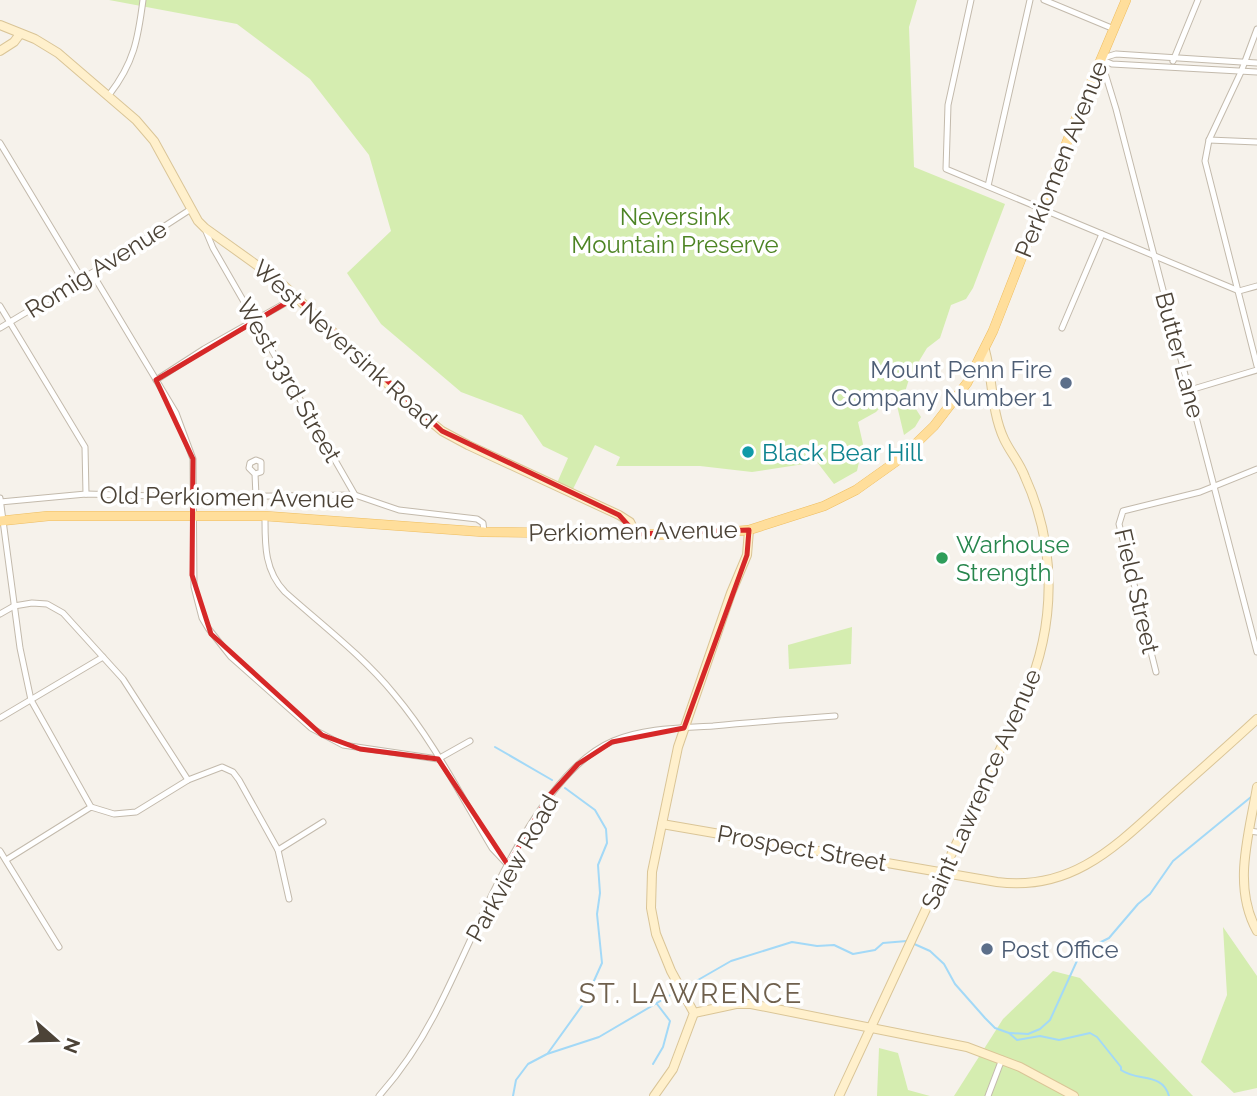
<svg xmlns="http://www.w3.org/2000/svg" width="1257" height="1096" viewBox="0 0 1257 1096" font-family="Raleway,sans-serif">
  <rect width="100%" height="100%" fill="#f6f2eb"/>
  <!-- green -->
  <g fill="#d5edb0">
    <polygon points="109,0 917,0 909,27 914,167 1005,204 973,288 966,299 951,305 940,338 927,348 910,376 905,392 921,417 915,427 904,435 894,393 876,412 858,422 863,444 857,471 834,484 817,462 752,472 700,466 616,466 620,457 595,445 572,491 557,483 568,458 543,446 522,415 461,392 381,324 347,273 391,231 369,155 310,79 237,24"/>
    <polygon points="852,627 851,664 789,669 788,645"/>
    <polygon points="1223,927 1257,976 1257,1088 1234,1093 1201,1062 1227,995"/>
    <polygon points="1053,971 1080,978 1193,1096 954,1096 1003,1019"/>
    <polygon points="879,1048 898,1053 908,1090 930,1096 877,1096"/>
  </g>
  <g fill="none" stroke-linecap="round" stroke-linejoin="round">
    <!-- stream -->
    <g stroke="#a3d9f7" stroke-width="2">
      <polyline points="495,747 552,780"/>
      <path d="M 912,943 L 930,951 L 944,964 L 955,984 L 985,1018 L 995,1028 L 1009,1033 L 1017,1040 L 1040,1036 L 1059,1040 L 1090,1033 L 1097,1037 L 1121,1067 L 1121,1070 C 1138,1082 1162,1072 1169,1096"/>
      <polyline points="684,988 731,961 792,942 817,946 834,945 853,954 875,950 883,943 907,941"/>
      <polyline points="1010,1033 1028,1034 1040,1029 1050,1020 1081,952 1109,938 1138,904 1150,894 1173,861 1251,797"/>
      <polyline points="548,1053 584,1003 602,963 597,914 600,893 598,865 607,843 606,829 595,810 565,788"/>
      <polyline points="653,1064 663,1047 670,1021 657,1004"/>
      <polyline points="513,1096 516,1080 528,1064 547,1054 599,1037 679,990"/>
    </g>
    <defs>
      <g id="street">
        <polyline points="971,0 948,105 946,169 1239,291 1257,286"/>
        <polyline points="1044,0 1114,29"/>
        <polyline points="1257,29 1241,72 1209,140 1205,161 1257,366"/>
        <polyline points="1100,59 1112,64 1257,72"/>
        <polyline points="1100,59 1116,54 1257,63"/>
        <polyline points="1101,60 1116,109 1257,652"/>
        <polyline points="1173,61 1198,0"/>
        <path d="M 109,95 C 134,63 138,39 143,0"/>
        <polyline points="1209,140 1257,142"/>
        <polyline points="0,143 82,279"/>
        <polyline points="988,186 1030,0"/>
        <polyline points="205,229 213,248 355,495"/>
        <polyline points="92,273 176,413 193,459 194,587 202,618 208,628 231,657 311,728 343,745 438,759 470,741"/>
        <polyline points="0,306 85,447 86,494"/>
        <polyline points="0,328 100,268 191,209"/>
        <polyline points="1062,328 1102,234"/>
        <polyline points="156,380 204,349 296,297"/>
        <polyline points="1190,390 1257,370"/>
        <polyline points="255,474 261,472 261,462 256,460 250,463 249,468 255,474 256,496"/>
        <polyline points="0,498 20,648 31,700 91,807"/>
        <polyline points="0,502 86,494 193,497 355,495 399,510 477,519 483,523 484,532"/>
        <path d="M 265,516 C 265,544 264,570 285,592 C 322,625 363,656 394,694 C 433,740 461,796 492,848 L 508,865"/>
        <polyline points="0,614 14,606 32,603 47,604 63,613 123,679 188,780"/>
        <polyline points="1156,672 1119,524 1123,511 1200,492 1257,469"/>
        <polyline points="0,718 103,657"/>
        <polyline points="1250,831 1257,832"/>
        <polyline points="278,850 323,822"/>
        <polyline points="0,851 59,947"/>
        <polyline points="6,860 91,807 114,814 136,812 188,780 222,767 233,772 239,780 278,850 289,899"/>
        <path d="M 379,1096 C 402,1070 422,1040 438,1008 C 477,933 534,774 613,741 C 644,728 680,728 713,726 C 754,722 794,719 835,716"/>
        <polyline points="988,1096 1002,1059"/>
      </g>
      <g id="secondary">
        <polyline points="0,25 35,39 58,53 136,120 154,141 198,221 205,228 279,281 407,402 442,431 468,445 619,515 630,522 636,534"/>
        <polyline points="0,51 14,42 20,34"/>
        <path d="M 1257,787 C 1249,835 1232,886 1257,931"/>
        <path d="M 662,824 L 997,882 C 1073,892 1117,845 1169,798 C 1198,772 1228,746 1257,719"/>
        <polyline points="694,1013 736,1004 751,1004 967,1047 1020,1067 1074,1096"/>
        <polyline points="654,1096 673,1069 694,1013 671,971 656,934 651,908 652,872 678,747 731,593 747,555 749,530"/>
        <path d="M 839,1096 L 1025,696 C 1056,626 1057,547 1025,477 C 1020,463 1010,452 1004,439 C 991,411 993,379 985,350"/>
      </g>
      <polyline id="primary" points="0,521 48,516 265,516 484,532 696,535 749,530 824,506 856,490 901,458 934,426 967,383 993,331 1077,116 1126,0"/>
    </defs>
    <!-- street casing -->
    <use href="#street" stroke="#c3baac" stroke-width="7"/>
    <!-- secondary casing -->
    <use href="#secondary" stroke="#dac597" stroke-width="10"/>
    <!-- primary casing -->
    <use href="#primary" stroke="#eebd60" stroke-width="10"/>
    <!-- street -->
    <use href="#street" stroke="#fff" stroke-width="5"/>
    <!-- secondary -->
    <use href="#secondary" stroke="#fff0cc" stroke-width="8"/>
    <!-- primary -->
    <use href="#primary" stroke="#ffde9b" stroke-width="9"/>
  </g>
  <!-- marked area -->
  <path fill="none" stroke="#d62828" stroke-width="5" stroke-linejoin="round" d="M 296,297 L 442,431 L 619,515 L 636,534 L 749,530 L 747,555 L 684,728 L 612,742 L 578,764 L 549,796 L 508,865 L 438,759 L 360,749 L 322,735 L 211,634 L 192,575 L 193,459 L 156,380 Z"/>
  <!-- markers -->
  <g fill="#5c6f8a" stroke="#fff" stroke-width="2.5">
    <circle cx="1066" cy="383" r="7"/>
    <circle cx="987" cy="949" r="7"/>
  </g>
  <circle fill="#0f9aa8" stroke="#fff" stroke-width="2.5" cx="748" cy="452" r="7"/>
  <circle fill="#2e9e5b" stroke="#fff" stroke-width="2.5" cx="942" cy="558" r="7"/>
  <g text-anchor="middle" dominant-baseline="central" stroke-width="7" stroke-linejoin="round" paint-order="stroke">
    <!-- street labels -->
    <g font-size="24" fill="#4c4337" stroke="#fff">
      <text transform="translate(1061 159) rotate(-68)">Perkiomen Avenue</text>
      <text transform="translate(96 269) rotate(-32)">Romig Avenue</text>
      <text transform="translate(345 344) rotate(42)">West Neversink Road</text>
      <text transform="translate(1180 355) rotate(75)">Butter Lane</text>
      <text transform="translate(289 380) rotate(60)">West 33rd Street</text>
      <text transform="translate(227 497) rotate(1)">Old Perkiomen Avenue</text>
      <text transform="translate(633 531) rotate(-1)">Perkiomen Avenue</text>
      <text transform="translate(1137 591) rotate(77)">Field Street</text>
      <text transform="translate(981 789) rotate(-66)">Saint Lawrence Avenue</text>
      <text transform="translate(802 848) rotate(10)">Prospect Street</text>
      <text transform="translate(512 868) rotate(-61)">Parkview Road</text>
    </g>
    <!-- park labels -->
    <g font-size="24" fill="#4d8424" stroke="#fff">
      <text x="675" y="216">Neversink<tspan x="675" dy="28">Mountain Preserve</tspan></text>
    </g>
    <!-- service labels -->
    <g font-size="24" fill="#4e5e75" stroke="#fff" text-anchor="end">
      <text x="1052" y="369">Mount Penn Fire<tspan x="1052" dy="28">Company Number 1</tspan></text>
      <text x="1001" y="949" text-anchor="start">Post Office</text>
    </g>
    <!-- culture labels -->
    <g font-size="24" fill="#0d838f" stroke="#fff" text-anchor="start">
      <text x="762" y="452">Black Bear Hill</text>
    </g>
    <!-- leisure labels -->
    <g font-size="24" fill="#27864d" stroke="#fff" text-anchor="start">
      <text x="956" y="544">Warhouse<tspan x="956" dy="28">Strength</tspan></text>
    </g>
    <!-- quarter labels -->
    <g font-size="28" letter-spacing="2" fill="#6f604d" stroke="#fff">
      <text x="691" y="993">ST. LAWRENCE</text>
    </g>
  </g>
  <!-- north arrow -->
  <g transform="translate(56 1040) rotate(110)" stroke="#ffffff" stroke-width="5" paint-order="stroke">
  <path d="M0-5L12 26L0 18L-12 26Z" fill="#4c4337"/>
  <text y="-10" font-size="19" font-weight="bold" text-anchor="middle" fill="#4c4337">N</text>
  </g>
</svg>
